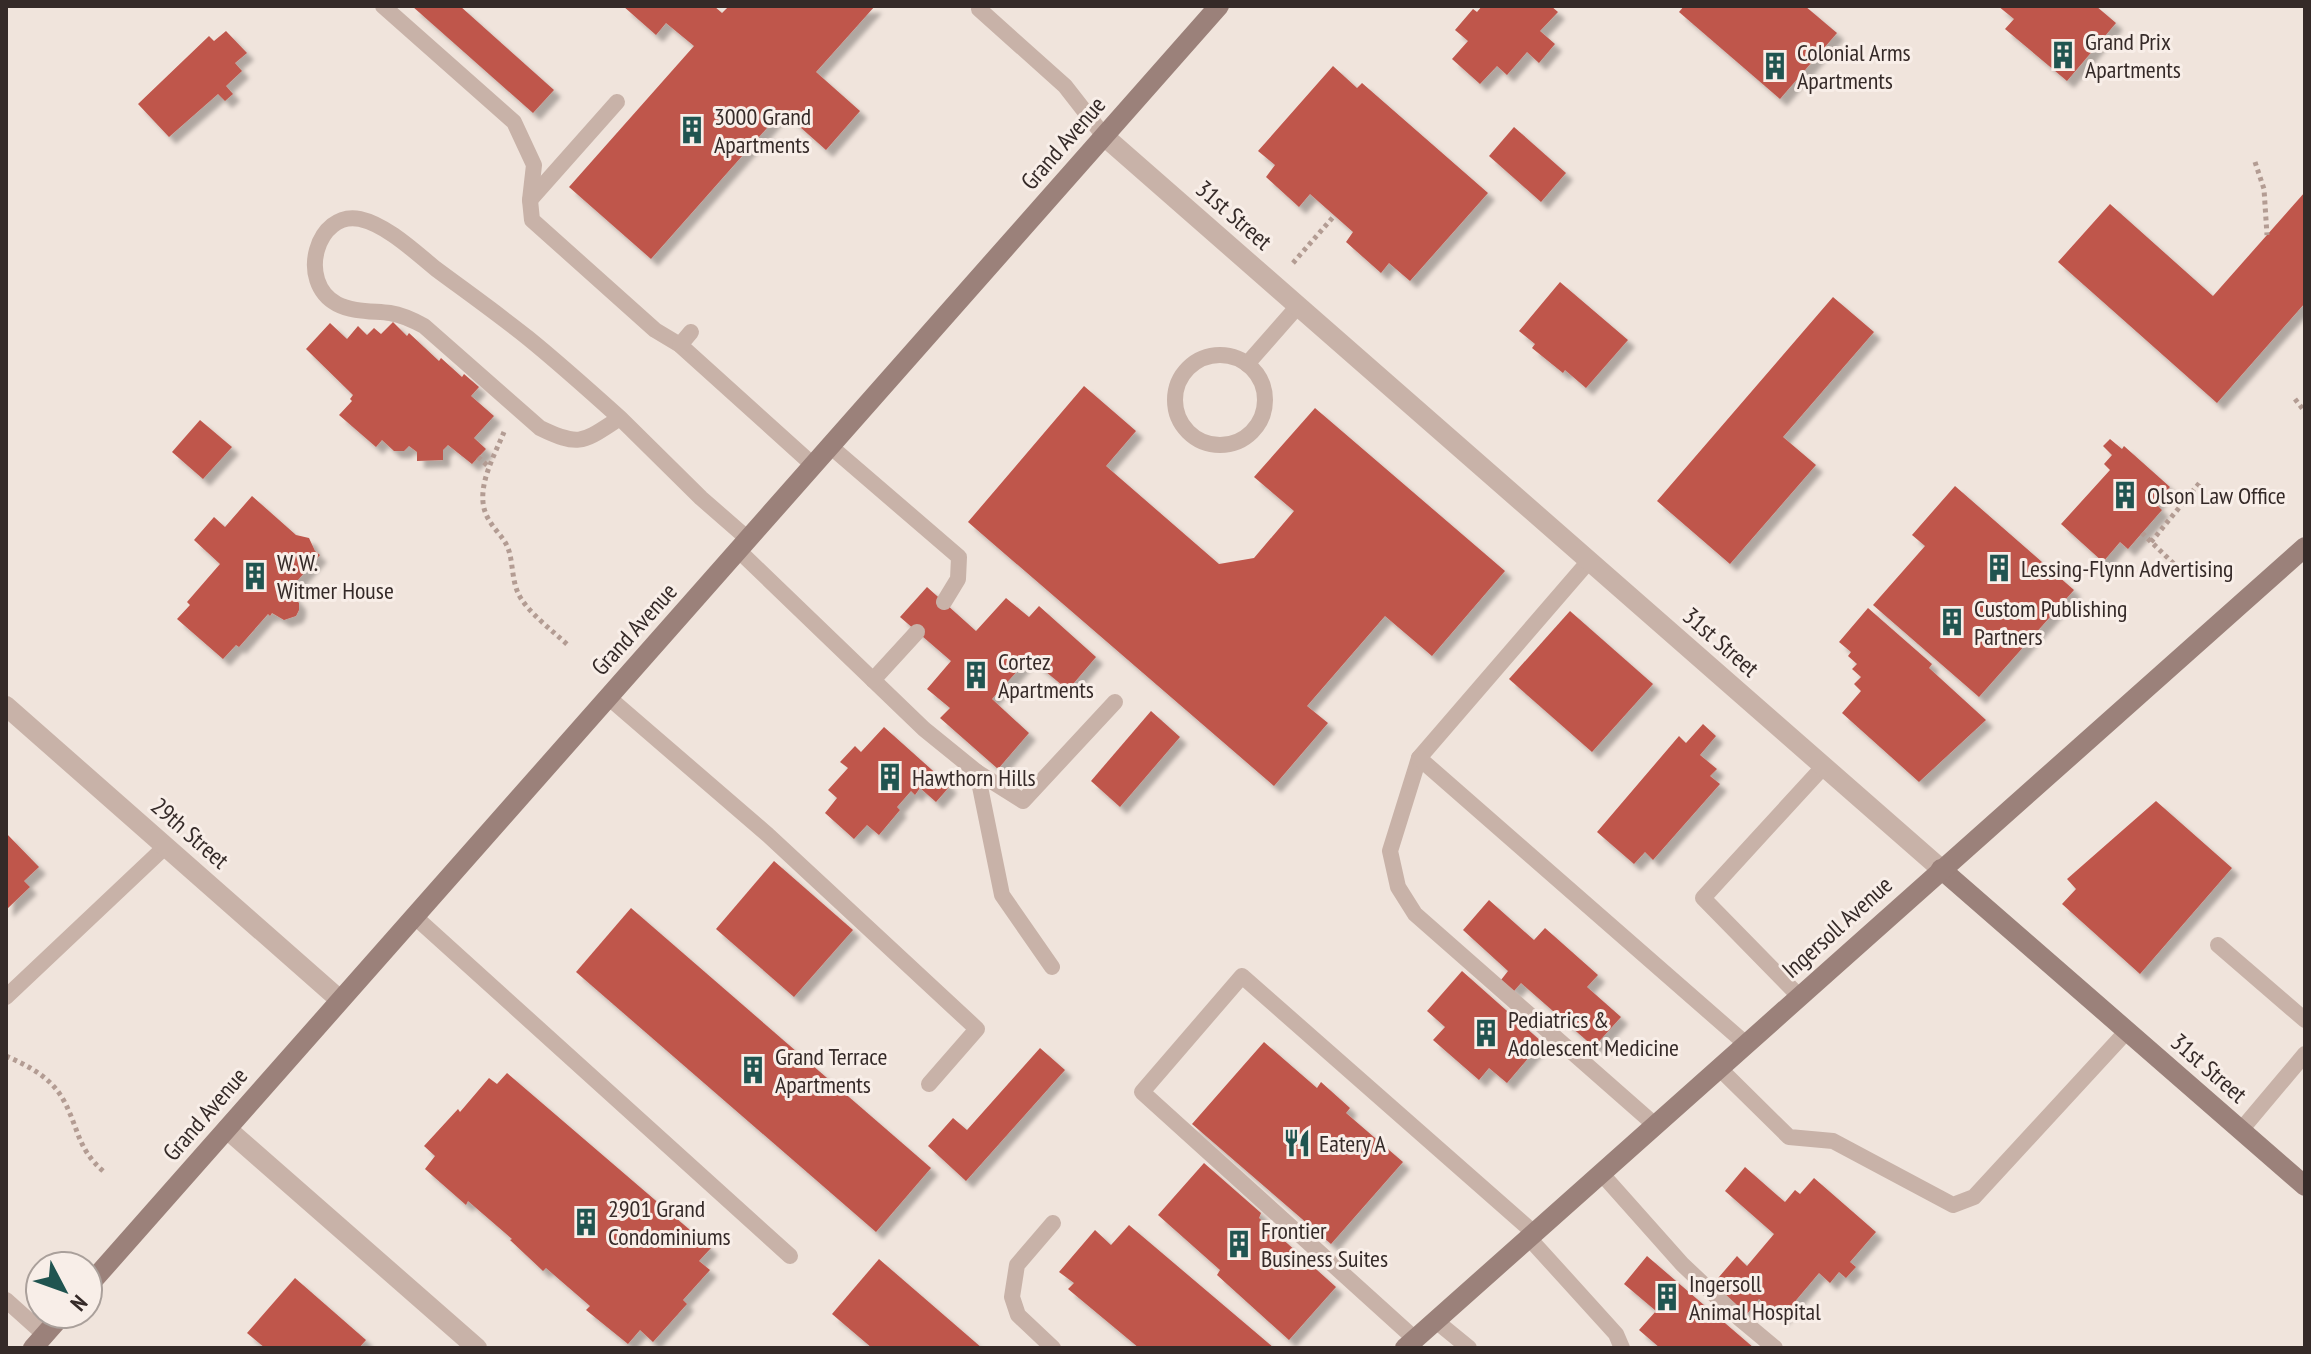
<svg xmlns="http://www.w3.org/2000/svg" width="2311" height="1354" viewBox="0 0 2311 1354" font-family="'PT Sans Narrow',sans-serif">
  <defs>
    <filter id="shadow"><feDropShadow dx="7" dy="7" stdDeviation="2" flood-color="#0004"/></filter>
  </defs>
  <rect width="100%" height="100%" fill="#f0e4dc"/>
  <!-- building -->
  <g fill="#bf564c" filter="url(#shadow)">
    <polygon points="412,6 460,6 554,90 533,113"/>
    <polygon points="623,6 714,6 722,13 729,6 875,6 816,72 860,111 826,150 782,111 651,259 569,187 694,46 666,23 656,35"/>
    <polygon points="1482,6 1551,6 1558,12 1540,31 1555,44 1539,63 1527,52 1507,75 1497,66 1480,84 1452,59 1468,41 1455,30 1473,9 1477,12"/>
    <polygon points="1684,6 1805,6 1837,33 1780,99 1679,12"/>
    <polygon points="1998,6 2096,6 2116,23 2067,81 2005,29 2014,19"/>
    <polygon points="226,31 247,53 235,63 242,71 226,86 233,94 225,101 218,94 169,137 138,104 209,36 214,41"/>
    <polygon points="1333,66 1357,88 1362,83 1488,193 1410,281 1389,263 1381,273 1346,242 1353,232 1310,194 1299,207 1266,177 1275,165 1258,151"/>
    <polygon points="1514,127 1566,173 1541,202 1489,156"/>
    <polygon points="2305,192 2305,303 2217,403 2058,262 2110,204 2213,296"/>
    <polygon points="1560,282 1628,340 1586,388 1565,370 1563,373 1532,348 1535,344 1519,331"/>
    <polygon points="1833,297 1874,332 1783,437 1816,465 1730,564 1657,501"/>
    <polygon points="393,322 407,336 409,333 439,361 441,358 462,377 464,374 479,387 471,396 494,416 474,438 486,449 472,464 448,445 443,450 443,460 417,461 417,452 409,446 404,451 394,451 382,440 376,447 339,415 352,401 350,399 353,395 306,349 330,323 347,339 358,326 367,335 374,328 381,334"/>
    <polygon points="1084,386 1136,431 1106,466 1219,564 1254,558 1294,511 1254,477 1315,408 1505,571 1432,656 1385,616 1307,706 1328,723 1274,786 968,522"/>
    <polygon points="200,420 232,447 203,479 172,452"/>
    <polygon points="2110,439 2122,449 2124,446 2170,487 2155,503 2162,510 2128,549 2120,542 2103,562 2061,524 2110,470 2104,464 2112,455 2103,446"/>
    <polygon points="1955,486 2074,590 1979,697 1873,605 1925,546 1912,535"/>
    <polygon points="252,496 296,535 309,538 315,551 320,555 290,589 292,590 290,592 299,603 299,610 296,616 284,620 272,613 270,616 268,614 239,647 236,645 223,659 177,619 190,605 187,602 220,564 194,540 214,517 225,527"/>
    <polygon points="927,587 976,631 1006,598 1029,617 1039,606 1096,657 1068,690 1029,658 992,699 1029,733 998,769 940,718 950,708 927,689 951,661 900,617"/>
    <polygon points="1868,608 1932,664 1929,668 1986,720 1919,782 1842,713 1861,691 1854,684 1861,677 1852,669 1857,664 1848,656 1851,652 1839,642"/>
    <polygon points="1570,611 1653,684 1592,752 1509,679"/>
    <polygon points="1151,711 1180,737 1120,807 1091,781"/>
    <polygon points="1703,724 1716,736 1700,755 1717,769 1710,776 1720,784 1653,860 1645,852 1634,864 1597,832 1679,736 1686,743"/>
    <polygon points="884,727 950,786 936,802 920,788 915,795 911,791 897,807 900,810 879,835 867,825 854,839 825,813 837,798 828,790 848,768 840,762 855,746 861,752"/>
    <polygon points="2156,801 2232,868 2140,974 2062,904 2076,889 2067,879"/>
    <polygon points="6,833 39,867 24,881 30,887 6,910"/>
    <polygon points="774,861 853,930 794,997 716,929"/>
    <polygon points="1489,900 1534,940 1545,928 1598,975 1587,987 1621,1017 1594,1047 1521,983 1514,991 1501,980 1508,971 1463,930"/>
    <polygon points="631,908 931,1168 876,1232 576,972"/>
    <polygon points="1462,971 1542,1042 1507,1083 1489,1068 1479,1080 1433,1040 1445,1027 1427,1011"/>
    <polygon points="1264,1042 1317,1088 1321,1082 1350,1108 1346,1113 1403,1162 1331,1244 1192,1124"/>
    <polygon points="1040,1048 1065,1070 966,1181 928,1146 953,1118 967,1130"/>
    <polygon points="507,1073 711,1248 699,1261 710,1270 683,1300 687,1304 653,1342 640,1330 628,1344 586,1310 590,1306 546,1268 543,1271 510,1240 512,1239 468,1201 466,1205 425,1169 435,1156 424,1146 458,1109 460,1112 489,1078 497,1084"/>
    <polygon points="1204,1163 1261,1213 1259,1218 1336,1287 1289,1340 1217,1275 1220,1270 1158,1215"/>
    <polygon points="1745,1167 1785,1202 1795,1190 1800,1194 1814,1178 1876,1232 1850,1262 1856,1267 1846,1278 1839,1272 1830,1283 1819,1273 1781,1318 1759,1299 1747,1314 1713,1284 1737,1256 1747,1266 1774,1234 1725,1191"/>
    <polygon points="1129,1225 1274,1348 1139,1348 1068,1289 1074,1283 1059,1272 1095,1230 1111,1245"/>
    <polygon points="1647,1256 1754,1348 1660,1348 1639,1330 1656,1311 1624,1284"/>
    <polygon points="879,1259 982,1348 872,1348 832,1314"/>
    <polygon points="295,1278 366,1340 359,1348 265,1348 247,1333"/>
  </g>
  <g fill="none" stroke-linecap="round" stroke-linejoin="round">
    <!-- path -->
    <g stroke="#b39c93" stroke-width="5" stroke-dasharray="4 4" stroke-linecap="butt">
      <polyline points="2255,162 2264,189 2267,235"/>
      <polyline points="1293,263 1334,216"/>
      <polyline points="2295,399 2305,412"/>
      <path d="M 504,432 C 494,457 472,493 489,520 C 495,531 505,538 509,551 C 513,565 512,579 518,593 C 526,611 554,632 569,646"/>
      <polyline points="478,457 489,467"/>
      <polyline points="2142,533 2174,564"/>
      <polyline points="2151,542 2201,481"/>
      <path d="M 6,1056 C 29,1066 52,1078 64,1101 C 79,1129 77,1148 103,1171"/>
    </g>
    <!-- service -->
    <g stroke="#c8b2a8" stroke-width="16">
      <polyline points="383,6 514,122 534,165 530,200 532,220 655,330 680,345 813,465"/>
      <polyline points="979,9 1065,86 1104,136"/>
      <polyline points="530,200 617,102"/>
      <polyline points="680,345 691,332"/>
      <circle cx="1220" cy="400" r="45"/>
      <polyline points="1247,364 1298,306"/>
      <path d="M 620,418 C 590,391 560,364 528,338 C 498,314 467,292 436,269 C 415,252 387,225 360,219 C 317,210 296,282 337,304 C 352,312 374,311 390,313 C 403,315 413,320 424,326 L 540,428 C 581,448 584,441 620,418 L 701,498 L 748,539"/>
      <polyline points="830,446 959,557 958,579 944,602"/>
      <polyline points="738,550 924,729 977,772 1023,801 1115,702"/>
      <polyline points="1589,561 1419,758 1390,851 1398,887 1415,914 1655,1125"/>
      <polyline points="873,680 917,632"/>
      <polyline points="608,697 768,835 977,1029 929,1084"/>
      <polyline points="1419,758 1746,1044"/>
      <polyline points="977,772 1002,895 1052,967"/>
      <polyline points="414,916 790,1256"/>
      <polyline points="2218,945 2305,1020"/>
      <polyline points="1799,996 1703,898 1824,766"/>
      <polyline points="6,997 166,846"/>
      <polyline points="1719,1068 1789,1137 1833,1141 1953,1205 1974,1197 2127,1031"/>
      <polyline points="2241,1130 2305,1054"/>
      <polyline points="1601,1173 1682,1264 1739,1318 1775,1348"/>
      <polyline points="1053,1223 1017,1265 1012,1297 1018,1315 1053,1348"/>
      <polyline points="1529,1238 1616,1334 1622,1348"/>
      <polyline points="6,1300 45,1335"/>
      <polyline points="1436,1321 1469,1348"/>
      <polyline points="1415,1339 1142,1092 1242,976 1534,1233"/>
    </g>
    <!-- minor -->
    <g stroke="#c8b2a8" stroke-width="20">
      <polyline points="6,706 340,1000"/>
      <polyline points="227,1129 477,1348"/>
    </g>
    <!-- tertiary -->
    <polyline stroke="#c8b2a8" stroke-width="20" points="1104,136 1941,869"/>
    <!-- secondary -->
    <g stroke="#9b817a" stroke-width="20">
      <polyline points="1941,869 2305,1186"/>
      <polyline points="88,1286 1219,6"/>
      <polyline points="33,1348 63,1314"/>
      <polyline points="1405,1348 2305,547"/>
    </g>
  </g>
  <!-- icons -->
  <defs>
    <symbol id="building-bare" viewBox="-9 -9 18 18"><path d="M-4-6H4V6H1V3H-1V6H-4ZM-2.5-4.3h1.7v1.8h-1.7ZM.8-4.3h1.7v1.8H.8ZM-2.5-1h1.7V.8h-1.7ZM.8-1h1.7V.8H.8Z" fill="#205450" stroke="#f8eee8" stroke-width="2.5" paint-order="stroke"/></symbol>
    <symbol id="restaurant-bare" viewBox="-9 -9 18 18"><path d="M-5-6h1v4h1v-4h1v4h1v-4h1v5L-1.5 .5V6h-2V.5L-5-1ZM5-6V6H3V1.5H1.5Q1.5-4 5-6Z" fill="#205450" stroke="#f8eee8" stroke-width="2.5" paint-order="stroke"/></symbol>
  </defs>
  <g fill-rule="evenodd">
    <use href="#building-bare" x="2043" y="35" width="40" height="40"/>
    <use href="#building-bare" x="1755" y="46" width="40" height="40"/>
    <use href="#building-bare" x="672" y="110" width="40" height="40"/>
    <use href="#building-bare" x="2105" y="475" width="40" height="40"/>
    <use href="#building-bare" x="1979" y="548" width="40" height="40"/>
    <use href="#building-bare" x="235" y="556" width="40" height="40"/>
    <use href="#building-bare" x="1932" y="602" width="40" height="40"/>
    <use href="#building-bare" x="956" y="655" width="40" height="40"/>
    <use href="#building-bare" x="870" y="757" width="40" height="40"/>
    <use href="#building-bare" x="1466" y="1013" width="40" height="40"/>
    <use href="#building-bare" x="733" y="1050" width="40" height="40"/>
    <use href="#restaurant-bare" x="1277" y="1123" width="40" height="40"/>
    <use href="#building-bare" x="566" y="1202" width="40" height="40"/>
    <use href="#building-bare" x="1219" y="1224" width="40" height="40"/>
    <use href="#building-bare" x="1647" y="1277" width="40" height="40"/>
  </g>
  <g text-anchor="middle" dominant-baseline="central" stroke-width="6" stroke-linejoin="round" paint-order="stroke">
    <!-- poi labels -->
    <g font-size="24" fill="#352a28" stroke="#f8eee8" text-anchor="start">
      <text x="2085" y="41">Grand Prix<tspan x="2085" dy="28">Apartments</tspan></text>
      <text x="1797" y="52">Colonial Arms<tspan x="1797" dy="28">Apartments</tspan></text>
      <text x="714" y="116">3000 Grand<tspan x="714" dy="28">Apartments</tspan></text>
      <text x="2147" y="495">Olson Law Office</text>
      <text x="277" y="562">W. W.<tspan x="277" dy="28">Witmer House</tspan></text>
      <text x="2021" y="568">Lessing-Flynn Advertising</text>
      <text x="1974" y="608">Custom Publishing<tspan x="1974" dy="28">Partners</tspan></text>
      <text x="998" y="661">Cortez<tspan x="998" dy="28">Apartments</tspan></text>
      <text x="912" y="777">Hawthorn Hills</text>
      <text x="1508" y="1019">Pediatrics &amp;<tspan x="1508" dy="28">Adolescent Medicine</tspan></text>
      <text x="775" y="1056">Grand Terrace<tspan x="775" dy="28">Apartments</tspan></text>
      <text x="1319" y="1143">Eatery A</text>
      <text x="608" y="1208">2901 Grand<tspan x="608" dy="28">Condominiums</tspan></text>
      <text x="1261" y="1230">Frontier<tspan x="1261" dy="28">Business Suites</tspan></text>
      <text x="1689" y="1283">Ingersoll<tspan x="1689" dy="28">Animal Hospital</tspan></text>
    </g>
    <!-- street labels -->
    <g font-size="24" fill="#352a28" stroke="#f8eee8">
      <text transform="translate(1063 143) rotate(-49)">Grand Avenue</text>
      <text transform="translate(1234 215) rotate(41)">31st Street</text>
      <text transform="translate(634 629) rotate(-48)">Grand Avenue</text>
      <text transform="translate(1721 642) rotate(41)">31st Street</text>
      <text transform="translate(190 833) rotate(41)">29th Street</text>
      <text transform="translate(1837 927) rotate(-42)">Ingersoll Avenue</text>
      <text transform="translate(2209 1068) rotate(41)">31st Street</text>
      <text transform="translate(205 1114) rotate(-49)">Grand Avenue</text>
    </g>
  </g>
  <!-- border -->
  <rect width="2311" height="1354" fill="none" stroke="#352a28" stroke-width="16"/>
  <!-- north arrow -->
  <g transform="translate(64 1290) rotate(131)"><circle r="38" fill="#f8eee8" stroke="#aaa09b" stroke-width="2"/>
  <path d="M0-6L14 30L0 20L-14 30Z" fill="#205450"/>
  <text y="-12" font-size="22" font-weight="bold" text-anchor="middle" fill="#352a28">N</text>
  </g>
</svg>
